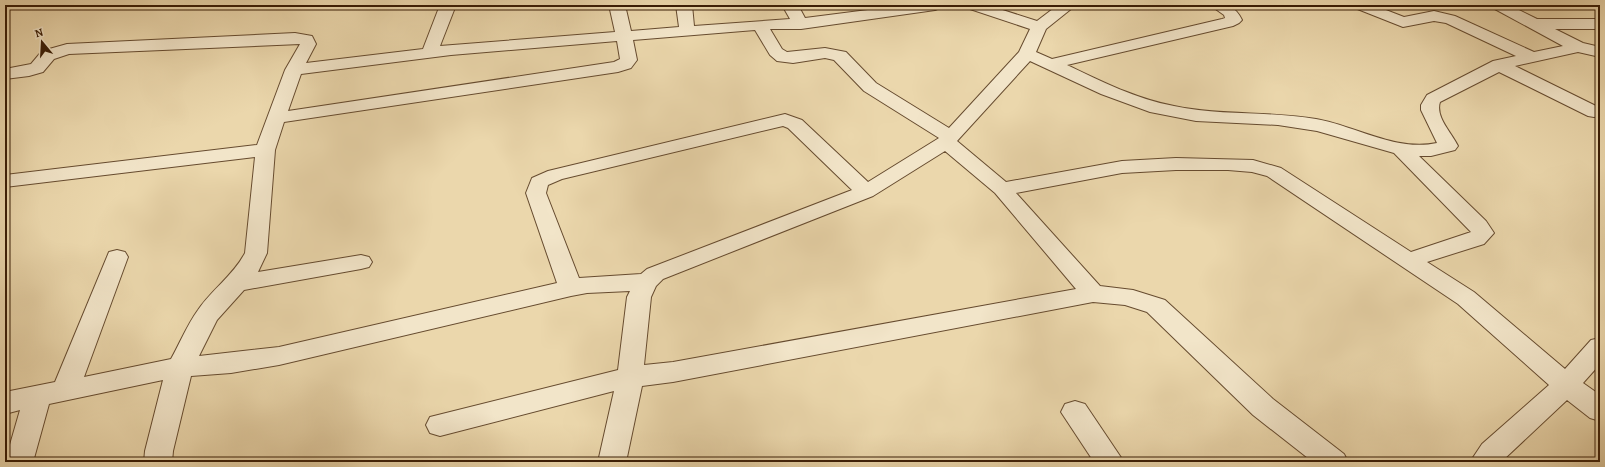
<svg xmlns="http://www.w3.org/2000/svg" width="1605" height="467" viewBox="0 0 1605 467" font-family="Alegreya,serif">
  <rect width="100%" height="100%" fill="#ebd7ac"/>
  <filter id="stains"><feTurbulence type="fractalNoise" baseFrequency=".005" numOctaves="4"/><feColorMatrix values="0 0 0 0 .2 0 0 0 0 .09 0 0 0 0 .02 0 0 0 .5 -.17"/></filter>
  <radialGradient id="worn" r=".72"><stop offset=".6" stop-color="#630" stop-opacity="0"/><stop offset="1" stop-color="#630" stop-opacity=".3"/></radialGradient>
  <g fill="none" stroke-linecap="round" stroke-linejoin="round">
    <defs>
      <g id="minor">
        <path d="M 440,5 L 456,5 L 440,46 L 615,32 L 609,5 L 625,5 L 631,31 L 679,27 L 676,5 L 692,5 L 694,26 L 790,19 L 782,5 L 798,5 L 805,18 L 907,5 L 943,5 L 940,8 L 935,10 L 801,29 L 770,29 L 782,49 L 787,52 L 825,48 L 846,52 L 876,83 L 949,128 L 1019,52 L 1030,29 L 967,8 L 964,5 L 987,5 L 1037,21 L 1058,5 L 1076,5 L 1046,29 L 1036,52 L 1052,59 L 1222,19 L 1225,18 L 1224,15 L 1210,5 C 1226,5 1235,5 1242,20 L 1239,23 L 1233,26 L 1067,65 C 1101,81 1136,99 1174,106 C 1221,116 1269,111 1316,119 C 1356,126 1396,152 1437,143 L 1421,110 L 1421,105 L 1427,95 L 1493,61 L 1516,56 L 1446,23 L 1434,21 L 1403,27 L 1355,8 L 1352,5 L 1373,5 L 1404,17 L 1434,11 L 1455,16 L 1534,52 L 1563,46 L 1493,8 L 1490,5 L 1509,5 L 1537,19 L 1600,19 L 1600,29 L 1555,29 L 1583,43 L 1600,47 L 1600,57 L 1578,52 L 1515,66 L 1600,108 L 1600,116 L 1594,117 L 1588,116 L 1499,72 L 1440,102 C 1435,117 1452,133 1458,146 L 1455,150 L 1431,156 L 1419,156 L 1486,221 L 1494,233 L 1484,244 L 1427,262 L 1474,292 L 1565,369 L 1591,340 L 1600,338 L 1600,364 L 1583,383 L 1600,395 L 1600,421 L 1590,418 L 1567,400 L 1501,462 L 1470,462 L 1482,444 L 1549,385 L 1458,304 L 1267,176 L 1252,172 L 1228,170 L 1176,170 L 1122,173 L 1016,193 L 1100,286 L 1133,290 L 1165,300 L 1273,399 L 1344,454 L 1348,462 L 1313,462 L 1253,415 L 1147,312 L 1125,305 L 1093,302 L 673,382 L 642,386 L 626,462 L 598,462 L 614,391 L 440,436 L 430,433 L 426,425 L 430,417 L 618,370 L 627,297 L 630,291 L 587,293 L 571,296 L 279,365 L 231,373 L 191,376 L 173,451 L 172,462 L 144,462 L 145,451 L 163,380 L 49,404 L 33,462 L 5,462 L 20,410 L 5,414 L 5,392 L 55,382 L 109,252 L 117,250 L 125,252 L 128,257 L 84,377 L 171,359 C 180,343 187,325 198,310 C 212,289 233,276 245,253 L 255,157 L 5,187 L 5,175 L 257,145 L 285,70 L 300,44 L 69,54 L 54,59 L 43,72 L 29,76 L 5,79 L 5,69 L 31,64 L 42,51 L 67,44 L 295,33 L 312,36 L 316,44 L 306,63 L 423,49 ZM 755,30 L 770,55 L 777,61 L 793,63 L 825,58 L 834,60 L 864,91 L 939,138 L 868,182 L 802,120 L 785,114 L 548,171 L 532,178 L 526,193 L 557,283 L 279,347 L 199,356 L 217,320 L 244,290 L 361,269 L 369,267 L 372,262 L 369,257 L 361,255 L 258,272 L 267,253 L 275,150 L 284,122 L 618,72 L 631,68 L 637,60 L 633,40 ZM 617,41 L 620,59 L 614,62 L 288,111 L 301,74 L 451,55 ZM 1030,61 L 1101,94 L 1150,112 L 1196,121 L 1278,125 L 1317,131 L 1394,153 L 1471,232 L 1411,252 L 1281,168 L 1253,160 L 1176,158 L 1122,161 L 1006,182 L 957,141 ZM 783,126 L 788,128 L 852,190 L 647,269 L 641,274 L 579,278 L 546,193 L 548,185 L 562,179 ZM 945,151 L 995,193 L 1076,289 L 673,362 L 644,365 L 651,297 L 656,286 L 663,279 L 873,196 Z"/>
        <polygon points="1075,401 1085,404 1124,462 1094,462 1061,412 1065,404"/>
      </g>
    </defs>
    <!-- minor casing -->
    <use href="#minor" stroke="#664b2f" stroke-width="2"/>
    <!-- minor -->
    <use href="#minor" fill="#f2e5c9" fill-rule="evenodd"/>
  </g>
  <!-- margin -->
  <rect width="1605" height="467" fill="none" stroke="#ebd7ac" stroke-width="20"/>
  <rect x="6" y="6" width="1593" height="455" fill="none" stroke="#391c05" stroke-width="2"/>
  <rect x="10" y="10" width="1585" height="447" fill="none" stroke="#391c05"/>
  <!-- north arrow -->
  <g transform="translate(42 42) rotate(342)" stroke="#f2e5c9" stroke-width="3" paint-order="stroke">
  <path d="M0-3L7 15L0 10L-7 15Z" fill="#391c05"/>
  <text y="-6" font-size="11" font-weight="bold" text-anchor="middle" fill="#391c05">N</text>
  </g>
  <rect width="100%" height="100%" filter="url(#stains)"/>
  <rect width="100%" height="100%" fill="url(#worn)"/>
</svg>
